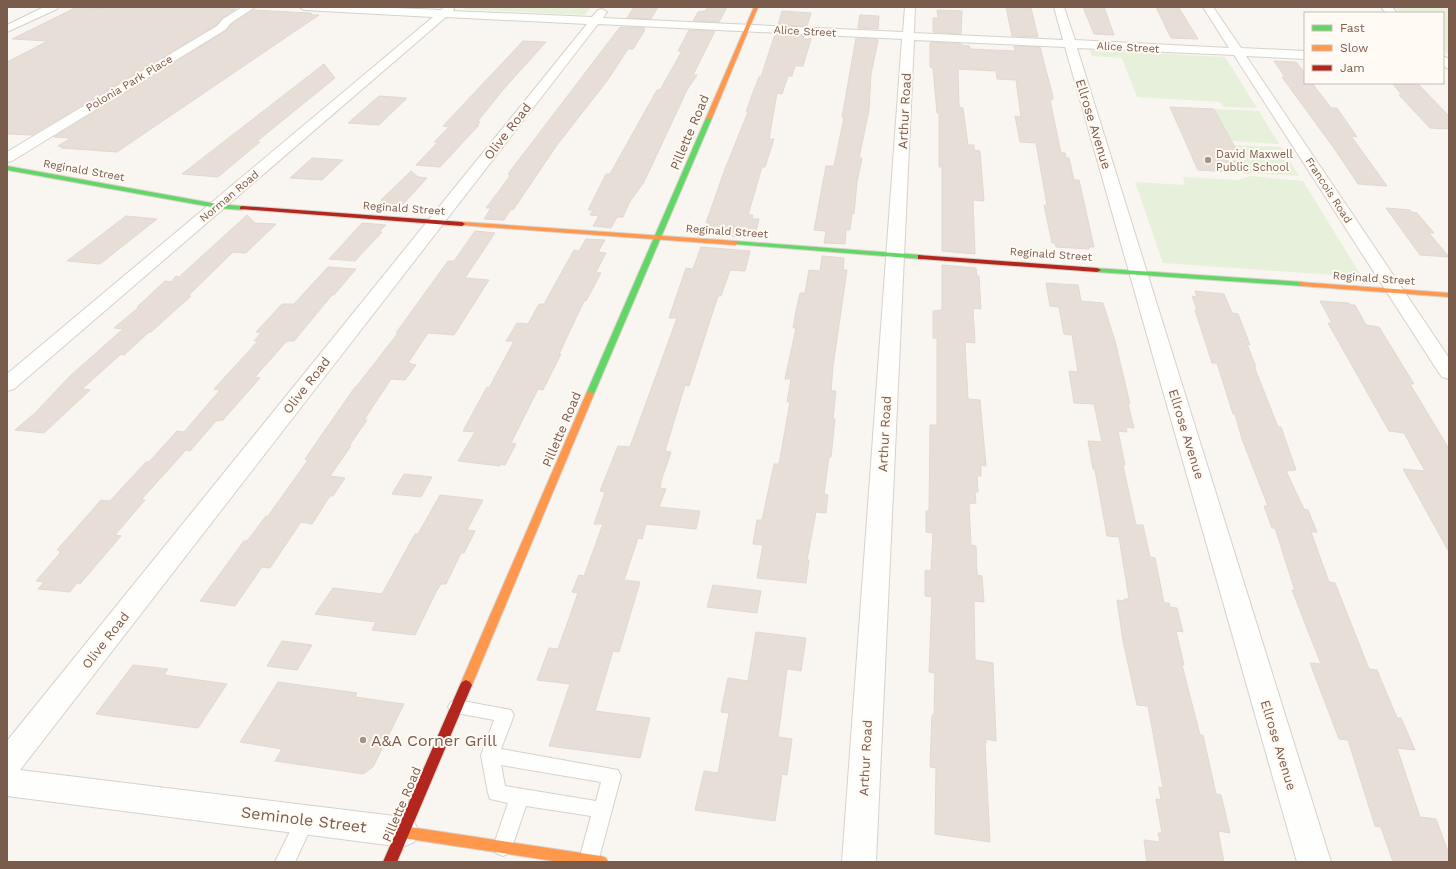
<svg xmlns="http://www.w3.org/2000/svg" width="1456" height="869" font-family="'Work Sans',sans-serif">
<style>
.green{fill:#e7f0db}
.building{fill:#e6ded7;stroke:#e2d8d2}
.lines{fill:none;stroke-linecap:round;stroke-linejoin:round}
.lane-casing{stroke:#d7d1cb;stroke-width:2}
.street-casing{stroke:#d7d1cb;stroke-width:2}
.fast-casing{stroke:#d9d2cb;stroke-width:2}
.slow-casing{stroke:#d9d2cb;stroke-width:2}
.jam-casing{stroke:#d9d2cb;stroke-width:2}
.lane{fill:#fefefd;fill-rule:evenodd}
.street{fill:#fefefd;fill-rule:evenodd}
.fast{fill:#63d668;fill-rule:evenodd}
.slow{fill:#ff974d;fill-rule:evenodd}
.jam{fill:#b3261e;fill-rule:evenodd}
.poi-dot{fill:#a69286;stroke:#fffaf3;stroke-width:1.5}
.labels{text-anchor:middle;stroke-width:4;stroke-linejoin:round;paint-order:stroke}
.far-street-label{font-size:11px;fill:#7a5c4d;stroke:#fffaf3}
.far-poi-label{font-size:11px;fill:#7a5c4d;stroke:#fffaf3;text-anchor:start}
.street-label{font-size:13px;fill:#7a5c4d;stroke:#fffaf3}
.near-poi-label{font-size:16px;fill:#7a5c4d;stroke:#fffaf3;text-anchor:start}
.near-street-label{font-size:16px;fill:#7a5c4d;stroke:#fffaf3}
</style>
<rect width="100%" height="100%" fill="#f9f5f0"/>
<path class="green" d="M467 7H591L585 15 464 9Z
M1394 7H1449V56L1443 50V13H1401Z
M1090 50 1225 57 1257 108 1224 107 1220 102 1137 97 1122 58 1092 56Z
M1214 109 1259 111 1279 144 1232 141Z
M1234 145 1281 147 1299 176 1249 173Z
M1250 176 1303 181 1362 277 1163 263 1135 182 1185 185 1183 177 1238 180Z"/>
<path class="building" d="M77 7 107 9 110 7H231L228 9H236L222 18 216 25 32 135 7 134V62L48 41 12 39Z
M634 7H658L651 19 627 18Z
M708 7H727L719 22 693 21 698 12 705 11Z
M1006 7 1031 8 1038 37 1012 36Z
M1083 7H1104L1114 35 1094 34Z
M1156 7 1179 8 1198 39 1171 38Z
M253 10 309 13H308L312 14 310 15H319L117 152 61 148 63 147 58 146 71 138 54 137 226 31 232 24Z
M937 10 962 11 961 34 933 32V18H938Z
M782 11 811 13 807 26 778 25Z
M860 15 879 16 878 29 858 28Z
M620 27 645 28 643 30H645L633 49H628L607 81 557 145 513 210 511 209 504 220 484 219 491 208H486L510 176 508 174Z
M689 30 715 31 693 75H697L687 90 644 182 629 203 623 217H617L611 228 593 226 599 216 590 215 593 210H588L606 174H610L657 90H660L682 51H678Z
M775 34 804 36 803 39H811L803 66H795L792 76H788L782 94 777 93 769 139H774L765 167H762L748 215H753L752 219H759L754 238 706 234 710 223H706L725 169 748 112H746L752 95 759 77H761Z
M856 38 877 39 878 41 871 74 869 110 859 158H862L857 182 854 214 852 213 850 230H846L845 244 824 243 826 231 814 230 826 166H834L844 117H842Z
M523 41 546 42 502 91 478 121 480 122 477 125H479L440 167 416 165 438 142H434L449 127 443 126Z
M932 42 962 44V45L969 46 971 49 1015 51 1014 46 1040 47 1053 97 1052 100H1050L1061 153H1065L1066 158H1069L1074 180H1079L1094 247H1089V249L1056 247 1055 243H1052L1044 205H1047L1036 143 1020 142 1015 116 1021 117 1016 80 997 79 996 71 958 69 959 107 963 108 968 145H974V150L980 151 984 201 973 200 975 254 942 251V167H939V113H937L933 68 930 67V43Z
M1274 61 1296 62 1305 73V83H1312L1331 108H1337L1357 137 1351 136 1387 186 1358 184 1336 151 1282 77H1285Z
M324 64 335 78 256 142H260L218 177 182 174Z
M1392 83H1417L1449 116V129L1430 128 1399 95H1402Z
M379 96 407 98 379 125 348 123Z
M1170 107 1214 109 1249 173 1198 170Z
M312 158 343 160 322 180 290 178Z
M411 171 418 177 427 178 396 212 374 211 383 201 381 200Z
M1386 208 1410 210 1412 212 1417 213 1434 233H1429L1449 257 1420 255Z
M247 215 255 223 276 224 246 253 233 252 188 296H191L151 332H149L124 355 121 354 82 389 90 390 44 433 15 430 35 413 70 376 123 329 114 328 139 307H137L165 281 171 282 176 276 179 277Z
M126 216 157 219 100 264 67 261Z
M362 223 386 225 379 232H382L355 261 329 259Z
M475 231 495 233 465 278 489 280 454 335 428 333 408 363 416 365 405 380 391 379 364 420H367L349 446H351L330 476 345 478 333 496H330L312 524 301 522 270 568 262 567 235 606 200 601 244 541H247L266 516H268L308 460 305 459 355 387H356L398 333H396L448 261H454Z
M586 239 605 240 598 252 606 253 596 272 601 273 586 301H584L559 354H561L543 390 538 389 511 443 516 444 505 465 500 464V466L458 461 475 432 463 431 487 387 489 388 514 341H506L517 323 528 324 539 304H544L574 250 579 251Z
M701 247 750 251 745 271 730 270 721 296H718L716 302 689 386 685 385 665 451 671 452 661 481 660 488 666 489 659 507 700 511 696 529 646 524 642 539 638 538 624 580 640 582 619 652 613 651 595 711 650 718 640 758 549 746 570 684 537 680 549 648 558 649 578 593 572 592 579 575 584 576 603 524H594L605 492 600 491 618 446 630 447 677 318H669L686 268 693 269Z
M822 256 844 258 843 270H847L833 366 831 391H836L833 419H835L831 457H829L824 494 828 495 826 513 816 512 807 560H809L806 583 757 578 763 545 753 544 757 520H762L774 464H779L790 402H787L791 379H785L796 328H793L796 311 800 293H805L809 270 820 271Z
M942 265 976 268 977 276H979L981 309 973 308 975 343 965 342 966 363 968 399 980 400 986 466 981 465V476H977L978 492H975L976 503 969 504 971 545 976 546 977 575 982 576 984 602 974 601 975 660 993 663 996 741 986 739V743H985L990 842 935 834 936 768 930 767 932 715H934L935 673 929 672 932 597 925 596V570L931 571 933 533 926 532V511H929L930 425H937V338H933V311L942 310Z
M328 267 356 269 334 295H332L294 341H288L285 343 255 377 260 378 223 420 216 421 190 451 186 450 141 500H145L115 535 121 536 80 584 77 583 70 592 38 589 44 582 36 581 61 552H59L61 550H57L101 500 110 501 146 462H149L177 431 184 432 220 390 214 389 258 341H254L261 333 256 332 282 304H294Z
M1046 283 1078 285 1081 301 1103 303 1115 341 1130 404H1128L1134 428 1126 427 1127 432 1118 431 1125 465H1123L1136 525H1143L1150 557 1155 558 1164 603H1169L1170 607 1177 608 1183 632 1176 631 1184 665H1182L1200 735H1203L1216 794 1221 795 1230 833 1218 831 1224 862H1147L1144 840 1160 842 1158 833H1162L1156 799 1161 800 1159 787 1163 788 1148 706 1137 705 1123 641 1117 600 1124 601V599H1129L1119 537 1107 536 1095 470 1093 469 1088 441 1102 442 1094 404 1074 403 1069 371 1078 372 1072 335 1064 334 1059 307 1050 306Z
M1195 291 1224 294 1232 313 1238 314 1250 345 1247 344 1256 367 1254 366 1278 427H1281L1296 470 1286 471 1304 509 1308 510 1317 532H1311L1329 582 1335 583 1369 669 1377 670 1397 718H1401L1415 750 1397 748 1420 817 1436 819 1449 854V862H1393L1381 827 1375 826 1348 740 1339 739 1310 663 1321 664 1292 590 1295 591 1275 528H1272L1264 506H1268L1242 439 1235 414H1233L1217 363H1212L1195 310H1197L1192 296 1197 297Z
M1320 301 1349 303 1350 305H1355L1366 325 1379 327 1414 384H1410L1449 449V552L1403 469 1425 471 1404 433 1389 431 1328 323H1332Z
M404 474 432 477 421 497 392 494Z
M440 495 483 500 467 530 475 531 464 553H461L446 584H441L436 592 415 635 372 630 376 622 315 614 333 588 382 594 415 534H418Z
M713 585 761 591 757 613 707 607Z
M756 632 806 638 801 671 787 669 778 737 792 739 787 775 782 774 775 821 695 810 704 771 718 773 729 713 721 712 728 678 748 681Z
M282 641 312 645 297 670 267 666Z
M133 665 168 669 164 675 227 684 198 728 96 714Z
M278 682 357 693 355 697 404 704 373 767 363 774 275 761 282 749 240 742Z"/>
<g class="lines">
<defs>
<path id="lane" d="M457 700 511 710 514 715 501 749 618 770 621 776 598 862H580L579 860 591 816 526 806 510 853 503 856 496 853 493 847 508 803 490 799 488 793 481 755 494 720 451 712 448 707 451 702ZM501 765 601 782 596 801 505 786Z
M306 811 313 813 315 819 295 862H275L299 813Z"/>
<path id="street" d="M44 7H58L57 9 7 32V25Z
M242 7H255L231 23 225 30 12 161 7 162V152L217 26 223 19Z
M299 7H372L441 10 445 7H453L454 9 453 11 592 17 598 10 602 9 607 12 603 18 903 32 905 7H915L914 33 1063 40 1054 7H1064L1075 40 1229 48 1203 7H1213L1241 48 1305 51V59L1246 56 1449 358V379L1442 377 1439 373 1234 55 1077 48 1331 862H1297L1065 47 914 40 876 862H842L902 39 598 24 20 770 403 817 414 822 419 832 414 842 403 847 7 796V741L587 24 446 17 14 389 7 391V374L433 17 304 10Z
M1381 7H1392L1397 13H1386Z
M1443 56 1449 59V69L1443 66Z"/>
<path id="fast" d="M709 116 712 118 594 394 590 397 587 396 586 394 706 118Z
M7 166 217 204 242 206 245 208 242 210 217 208 7 170Z
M735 241 921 255 925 257 921 259 733 244V242Z
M1094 268 1302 282 1306 284 1302 286 1097 272 1093 270Z"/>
<path id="slow" d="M754 7H758L712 118 707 119 706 118Z
M462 222 735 241 738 243 735 245 460 225V223Z
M1299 282 1449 293V297L1302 286H1299Z
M590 391 594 394 472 685 470 688 466 690 462 688 460 685 586 394Z
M403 826 601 856 606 858 608 862H560L403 838 398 836 396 832 398 828Z"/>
<path id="jam" d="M242 206 462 222 465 224 462 226 240 209V207Z
M918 255 1097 268 1101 270 1097 272 921 259H918Z
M466 680 470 682 472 685 397 862H383L460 685 462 682Z"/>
</defs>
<use href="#lane" class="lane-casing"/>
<use href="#street" class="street-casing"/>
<use href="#fast" class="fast-casing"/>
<use href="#slow" class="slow-casing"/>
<use href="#jam" class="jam-casing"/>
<use href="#lane" class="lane"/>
<use href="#street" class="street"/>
<use href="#fast" class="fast"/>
<use href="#slow" class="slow"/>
<use href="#jam" class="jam"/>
</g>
<g class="poi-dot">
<circle cx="1208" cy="160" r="4"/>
<circle cx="363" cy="740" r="4"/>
</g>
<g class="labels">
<g class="far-street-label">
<text transform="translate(805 31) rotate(3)" y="4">Alice Street</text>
<text transform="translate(1128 47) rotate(3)" y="4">Alice Street</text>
<text transform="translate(129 83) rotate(-31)" y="4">Polonia Park Place</text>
<text transform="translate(84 170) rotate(10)" y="4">Reginald Street</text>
<text transform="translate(1329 190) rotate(57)" y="4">Francois Road</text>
<text transform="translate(229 196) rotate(-40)" y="4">Norman Road</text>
<text transform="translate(404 208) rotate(4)" y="4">Reginald Street</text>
<text transform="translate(727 231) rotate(4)" y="4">Reginald Street</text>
<text transform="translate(1051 254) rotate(4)" y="4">Reginald Street</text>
<text transform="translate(1374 278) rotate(4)" y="4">Reginald Street</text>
</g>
<g class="far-poi-label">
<text x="1216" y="158">David Maxwell<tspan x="1216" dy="13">Public School</tspan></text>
</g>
<g class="street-label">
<text transform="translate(904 111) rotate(-87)" y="5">Arthur Road</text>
<text transform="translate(1094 124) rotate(73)" y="5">Ellrose Avenue</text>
<text transform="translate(507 131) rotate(-52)" y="5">Olive Road</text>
<text transform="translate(689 132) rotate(-67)" y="5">Pillette Road</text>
<text transform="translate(306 385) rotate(-52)" y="5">Olive Road</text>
<text transform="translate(561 429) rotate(-67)" y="5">Pillette Road</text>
<text transform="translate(884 434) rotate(-87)" y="5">Arthur Road</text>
<text transform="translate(1187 434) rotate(73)" y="5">Ellrose Avenue</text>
<text transform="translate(105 640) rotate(-52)" y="5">Olive Road</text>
<text transform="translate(1279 745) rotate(73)" y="5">Ellrose Avenue</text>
<text transform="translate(865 758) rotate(-87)" y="5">Arthur Road</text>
<text transform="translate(401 804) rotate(-67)" y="5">Pillette Road</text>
</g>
<g class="near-poi-label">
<text x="371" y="746">A&amp;A Corner Grill</text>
</g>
<g class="near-street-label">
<text transform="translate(304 819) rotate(7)" y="6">Seminole Street</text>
</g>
</g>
<rect width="1456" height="869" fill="none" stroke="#7a5c4d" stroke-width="16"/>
<rect x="1304" y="12" width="140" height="72" fill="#fffaf3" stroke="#cabbb1"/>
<rect x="1312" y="25" width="20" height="6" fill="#63d668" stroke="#cabbb1"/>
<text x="1340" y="32" font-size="12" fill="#7a5c4d">Fast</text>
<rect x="1312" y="45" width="20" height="6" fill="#ff974d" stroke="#cabbb1"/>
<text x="1340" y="52" font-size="12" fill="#7a5c4d">Slow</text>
<rect x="1312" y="65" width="20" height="6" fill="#b3261e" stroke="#cabbb1"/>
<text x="1340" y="72" font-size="12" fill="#7a5c4d">Jam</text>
</svg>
